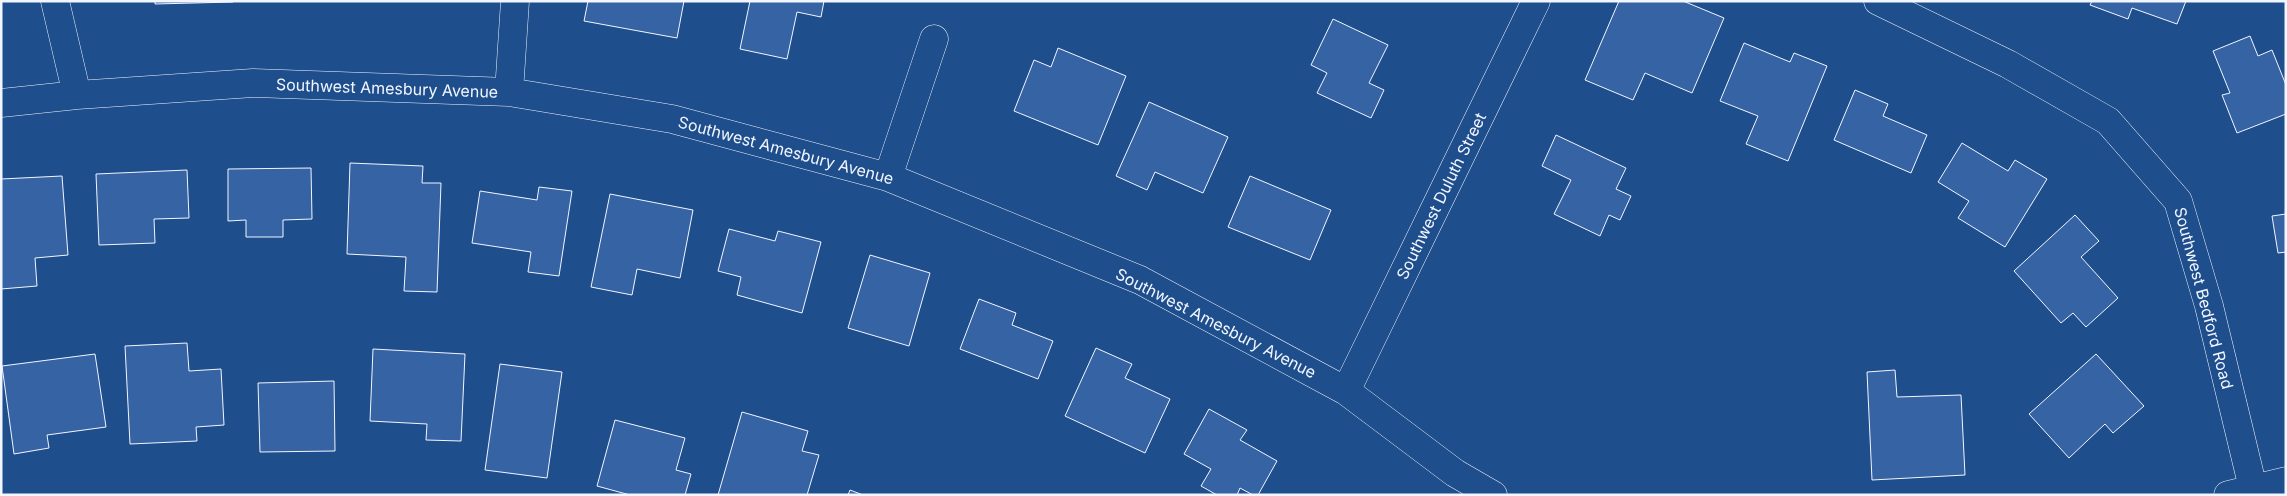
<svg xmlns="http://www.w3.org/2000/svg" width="2287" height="496" font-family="Inter,sans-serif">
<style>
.building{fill:#3563a3;stroke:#f2f6ff}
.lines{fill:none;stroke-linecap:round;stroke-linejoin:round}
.street-casing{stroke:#f2f6ff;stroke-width:29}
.street{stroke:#1f4e8c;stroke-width:28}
.labels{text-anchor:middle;stroke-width:4;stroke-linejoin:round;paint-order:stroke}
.street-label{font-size:16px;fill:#f2f6ff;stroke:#1f4e8c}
</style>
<rect width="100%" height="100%" fill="#1f4e8c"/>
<path class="building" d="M155 1H233V2L155 4Z
M588 1H684L677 38 584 21Z
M750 1H824L821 17 797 12 787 59 740 49Z
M1619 1H1683L1724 18 1692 93 1645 73 1633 100 1585 80Z
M2092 1H2186L2177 24 2132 8 2128 19 2090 5Z
M1333 19 1388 45 1369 83 1384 90 1371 118 1317 93 1327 73 1311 65Z
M2250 36 2258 56 2272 50 2286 85V114L2237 133 2222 95 2230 93 2213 51Z
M1744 43 1790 62 1794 53 1827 66 1788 161 1746 144 1758 116 1720 101Z
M1058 48 1126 76 1098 145 1014 111 1034 60 1051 67Z
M1855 90 1888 104 1883 116 1927 135 1911 173 1834 140Z
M1149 102 1228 137 1203 193 1155 172 1147 190 1116 176Z
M1556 135 1626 168 1616 189 1631 196 1620 220 1609 215 1600 236 1554 214 1571 180 1542 166Z
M1962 143 2008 171 2015 160 2047 179 2005 247 1958 218 1969 201 1938 182Z
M350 163 423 166 422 183H441L437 292 404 291 406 257 347 254Z
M311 168 312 219 283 220V237H246V220L228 221V169Z
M187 170 189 218 154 219 155 243 99 245 96 174Z
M62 176 68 255 35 258 37 286 1 289V179Z
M1250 176 1331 210 1310 260 1228 227Z
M539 187 572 191 559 276 528 272 531 252 472 243 480 191 537 200Z
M610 194 693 210 680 278 637 269 632 295 591 287Z
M2286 214V252L2278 253 2272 216Z
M2075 215 2099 241 2081 257 2118 298 2086 327 2073 313 2061 323 2014 271Z
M729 229 775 241 778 231 821 242 802 313 737 295 741 277 718 271Z
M870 255 930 273 909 346 848 328Z
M979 299 1016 313 1012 325 1053 341 1038 379 960 349Z
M187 343 189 371 221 369 224 425 196 427 197 441 130 444 125 346Z
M1096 348 1132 364 1125 378 1170 399 1145 453 1065 416Z
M373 349 465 354 461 441 426 440 427 424 370 421Z
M95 354 106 427 47 435 49 448 14 454 2 366Z
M2096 354 2144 406 2113 433 2105 424 2069 458 2029 414Z
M500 364 562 372 547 478 485 470Z
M1895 370 1897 397 1961 395 1965 475 1872 480 1867 372Z
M334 381 335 451 260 452 258 383Z
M1209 409 1247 430 1240 440 1277 461 1258 495H1253L1240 488 1237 495H1217L1201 486 1211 469 1184 454Z
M742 412 808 431 802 451 819 455 807 495H718Z
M615 420 685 438 676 470 691 474 685 495H630L597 486Z
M850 490 863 495H848Z"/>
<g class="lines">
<defs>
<path id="street" d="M55 1 77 95
M1878 1 2008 64 2108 121 2178 201 2209 306 2253 488
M509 92 515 1
M1 103 77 95 253 83 509 92 672 119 888 177 1140 280 1346 391 1455 473 1493 495
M888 177 934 39
M1346 391 1536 1
M2228 495 2286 481"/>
</defs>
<use href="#street" class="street-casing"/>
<use href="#street" class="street"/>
</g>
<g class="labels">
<g class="street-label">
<text transform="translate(387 88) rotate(2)" y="6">Southwest Amesbury Avenue</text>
<text transform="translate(786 150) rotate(15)" y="6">Southwest Amesbury Avenue</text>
<text transform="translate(1441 196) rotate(-64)" y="6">Southwest Duluth Street</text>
<text transform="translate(2204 298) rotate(75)" y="6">Southwest Bedford Road</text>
<text transform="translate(1216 323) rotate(27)" y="6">Southwest Amesbury Avenue</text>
</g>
</g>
<rect width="2287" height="496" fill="none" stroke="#f2f6ff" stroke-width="5"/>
</svg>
